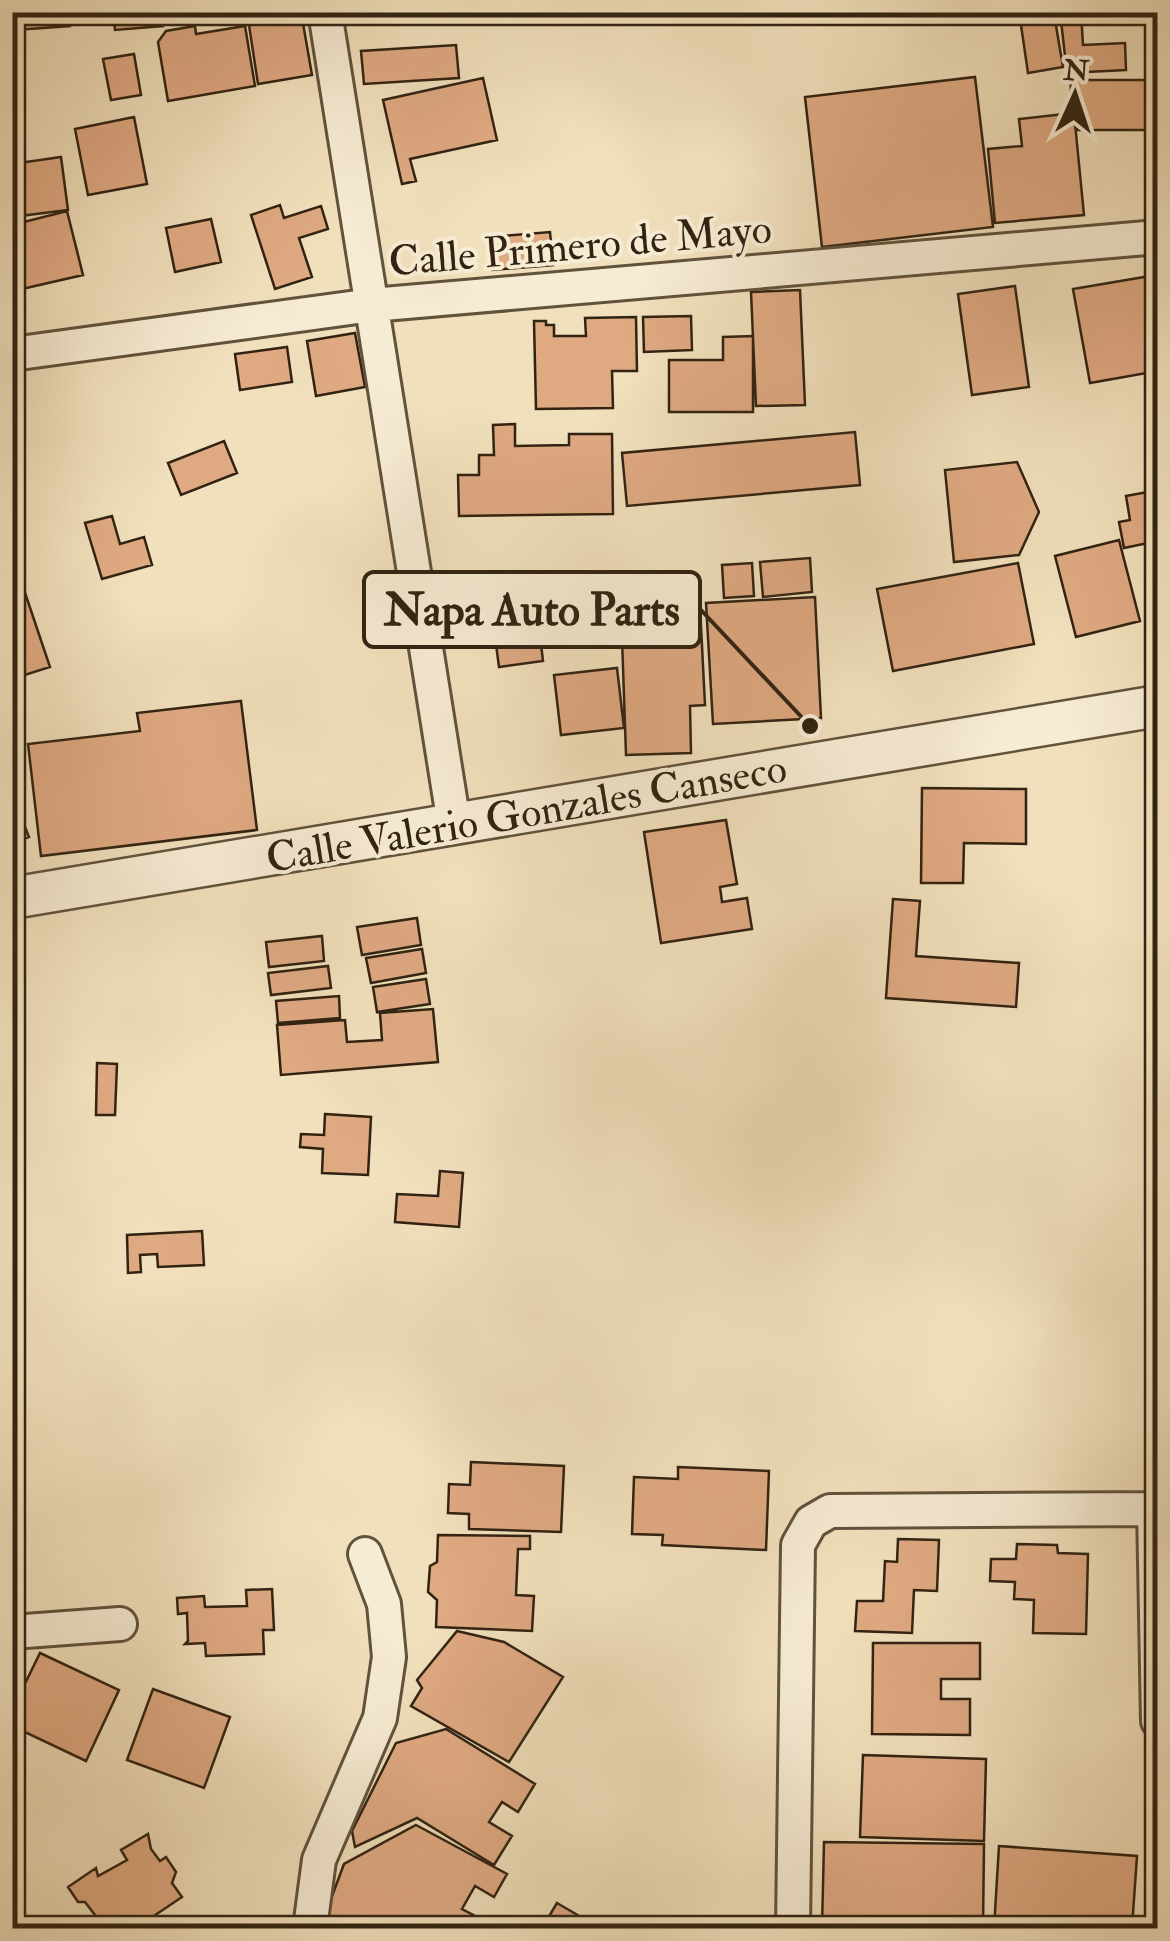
<svg xmlns="http://www.w3.org/2000/svg" width="1170" height="1941" font-family="'IM FELL Double Pica',serif">
<style>
.building{fill:#dfa982;stroke:#312312;stroke-width:2.5}
.lines{fill:none;stroke-linecap:round;stroke-linejoin:round}
.minor-casing{stroke:#61523c;stroke-width:38}
.tertiary-casing{stroke:#61523c;stroke-width:45}
.minor{stroke:#f6ebd3;stroke-width:32}
.tertiary{stroke:#f6ebd3;stroke-width:40}
.labels{text-anchor:middle;stroke-width:8;stroke-linejoin:round;paint-order:stroke}
.street-label{font-size:42px;fill:#312312;stroke:#f6ebd3}
.leader{fill:none;stroke:#312312;stroke-width:4}
.callout-dot{fill:#312312;stroke:#f6ebd3;stroke-width:4}
.callout{fill:#f6ebd3;stroke:#312312;stroke-width:4}
.callout-label{font-size:45px;text-anchor:middle;font-weight:bold;fill:#312312}
</style>
<rect width="100%" height="100%" fill="#f1e0bc"/>
<filter id="stains"><feTurbulence type="fractalNoise" baseFrequency=".002" numOctaves="4"/><feColorMatrix values="0 0 0 0 .2 0 0 0 0 .09 0 0 0 0 .02 0 0 0 .5 -.17"/></filter>
<radialGradient id="worn" r=".72"><stop offset=".6" stop-color="#630" stop-opacity="0"/><stop offset="1" stop-color="#630" stop-opacity=".3"/></radialGradient>
<path class="building" d="M15 12H69L70 26 16 30Z
M113 12H162L163 26 115 30Z
M247 12H301L312 75 258 84Z
M352 12H447L436 17 352 15Z
M886 12H943V24L886 21Z
M1060 12H1081L1083 45 1125 43 1126 70 1067 73Z
M1055 20 1063 67 1028 73 1021 25Z
M195 26 196 34 245 26 255 86 168 101 158 42 166 31Z
M456 45 459 78 364 84 361 51Z
M134 54 141 95 111 100 103 59Z
M975 77 993 227 822 247 805 97Z
M483 78 497 140 410 159 416 181 402 184 383 100Z
M1071 80H1158V130H1077V113H1070Z
M1074 113 1084 215 995 223 988 149 1022 146 1019 119Z
M134 117 147 184 88 195 75 129Z
M61 157 68 210 12 217V164Z
M280 205 284 218 321 206 328 229 299 238 312 277 275 289 251 215Z
M67 211 83 275 22 289 12 251V225Z
M211 219 221 262 175 272 166 228Z
M550 232 553 265 492 270 489 237Z
M1150 276 1158 318V371L1090 383 1073 289Z
M1015 286 1029 387 972 395 958 294Z
M800 290 805 405 756 406 751 292Z
M691 316 692 350 644 352 643 317Z
M636 317 637 371H612L613 408 536 409 534 321H546V325H554V336H586L585 318Z
M355 333 365 387 316 396 307 341Z
M753 336V412H669V360H723V337Z
M287 347 292 382 240 390 235 354Z
M515 424V446L569 445V434H612L613 514 459 516 458 475H479V455H494L493 425Z
M855 432 860 485 627 506 622 453Z
M224 441 237 473 181 495 168 463Z
M1017 462 1039 512 1019 555 954 562 945 470Z
M1158 490V541L1124 548 1119 522 1130 520 1126 496Z
M112 516 120 544 144 537 152 565 102 579 85 523Z
M1119 540 1140 621 1076 637 1055 556Z
M810 558 812 592 763 597 760 562Z
M752 563 754 596 724 598 722 565Z
M1018 563 1034 644 893 671 877 589Z
M18 572 50 667 12 679V574Z
M815 597 821 718 713 724 706 603Z
M536 601 543 661 499 667 491 606Z
M700 606 705 705 690 706 691 753 626 755 621 608Z
M617 668 624 728 561 735 554 675Z
M241 701 257 830 41 856 28 744 140 731 137 713Z
M922 788 1026 789V844L964 843 963 883H921Z
M12 794 29 837 12 843Z
M726 820 737 884 720 887 722 902 747 898 752 929 661 943 644 832Z
M893 899 920 901 916 956 1019 963 1016 1007 886 998Z
M417 918 421 945 362 955 357 927Z
M322 936 324 961 269 967 266 942Z
M422 949 426 973 371 983 366 958Z
M328 966 331 988 271 995 268 973Z
M426 979 430 1004 377 1012 373 987Z
M339 996 340 1018 278 1023 276 1001Z
M433 1009 438 1062 281 1075 277 1025 345 1020 347 1042 382 1040 380 1013Z
M97 1063 117 1064 115 1115H96Z
M325 1114 371 1117 368 1175 322 1173 323 1149 300 1147 301 1134 324 1135Z
M440 1171 463 1173 459 1227 395 1222 397 1194 438 1196Z
M202 1231 204 1265 158 1267 157 1254 140 1255 141 1272 128 1273 127 1235Z
M471 1462 564 1466 561 1532 469 1529V1514L448 1513 449 1484 470 1485Z
M678 1467 769 1471 766 1550 662 1545 663 1535 632 1534 634 1477 678 1479Z
M438 1535 530 1536V1549H518L516 1595 534 1596 532 1631 436 1627 437 1600 428 1592 430 1566 437 1562Z
M898 1539 939 1540 937 1591 914 1590 912 1633 855 1631 857 1601H883L885 1561 897 1562Z
M1017 1544 1057 1545 1058 1553 1088 1554 1086 1634 1033 1633 1034 1600 1014 1599 1015 1582 990 1581 991 1559H1016Z
M272 1589 274 1630H263L264 1654 206 1656 205 1643 185 1644 188 1641 187 1613 178 1614 177 1598 204 1596 205 1607 247 1606 246 1590Z
M457 1631 504 1642 563 1677 509 1762 411 1706 422 1688 417 1680Z
M873 1643H980V1679H941V1699H970V1735L872 1734Z
M40 1653 119 1690 86 1761 12 1726V1710Z
M153 1689 230 1717 204 1788 127 1760Z
M446 1729 535 1784 518 1812 502 1802 489 1822 512 1836 494 1865 417 1818 355 1847 352 1831 396 1743Z
M863 1755 986 1759 984 1841 860 1837Z
M416 1825 507 1874 494 1897 475 1886 462 1909 481 1919 476 1928H330L322 1923 344 1864Z
M148 1834 151 1849 160 1861 166 1857 176 1872 172 1883 182 1897 136 1928H98V1919L85 1902H78L68 1887 96 1868 98 1876 127 1860 121 1850Z
M824 1842 984 1844 983 1928H822Z
M999 1846 1137 1856 1132 1928H994Z
M557 1903 591 1923 590 1928H542Z"/>
<g class="lines">
<defs>
<path id="minor" d="M325 12 454 824
M12 354 372 305 1158 237
M1154 1508 1158 1721
M12 1632 120 1624
M310 1928 319 1860 380 1718 389 1657 384 1604 365 1554
M793 1928 798 1545 811 1522 830 1511 1158 1509"/>
<path id="tertiary" d="M12 898 1158 706"/>
</defs>
<use href="#minor" class="minor-casing"/>
<use href="#tertiary" class="tertiary-casing"/>
<use href="#minor" class="minor"/>
<use href="#tertiary" class="tertiary"/>
</g>
<g class="labels">
<g class="street-label">
<text transform="translate(580 244) rotate(-5)" y="15">Calle Primero de Mayo</text>
<text transform="translate(526 812) rotate(-10)" y="15">Calle Valerio Gonzales Canseco</text>
</g>
</g>
<path class="leader" d="M810 726L700 609"/>
<circle class="callout-dot" cx="810" cy="726" r="10"/>
<rect class="callout" x="364" y="572" width="336" height="75" rx="10"/>
<g class="callout-label">
<text x="532" y="625">Napa Auto Parts</text>
</g>
<rect width="1170" height="1941" fill="none" stroke="#f1e0bc" stroke-width="50"/>
<rect x="15" y="15" width="1140" height="1911" fill="none" stroke="#312312" stroke-width="5"/>
<rect x="25" y="25" width="1120" height="1891" fill="none" stroke="#312312" stroke-width="2.5"/>
<g transform="translate(1075 95) rotate(3)" stroke="#f6ebd3" stroke-width="8" paint-order="stroke">
<path d="M0-8L18 38L0 25L-18 38Z" fill="#312312"/>
<text y="-15" font-size="28" font-weight="bold" text-anchor="middle" fill="#312312">N</text>
</g>
<rect width="100%" height="100%" filter="url(#stains)"/>
<rect width="100%" height="100%" fill="url(#worn)"/>
</svg>
